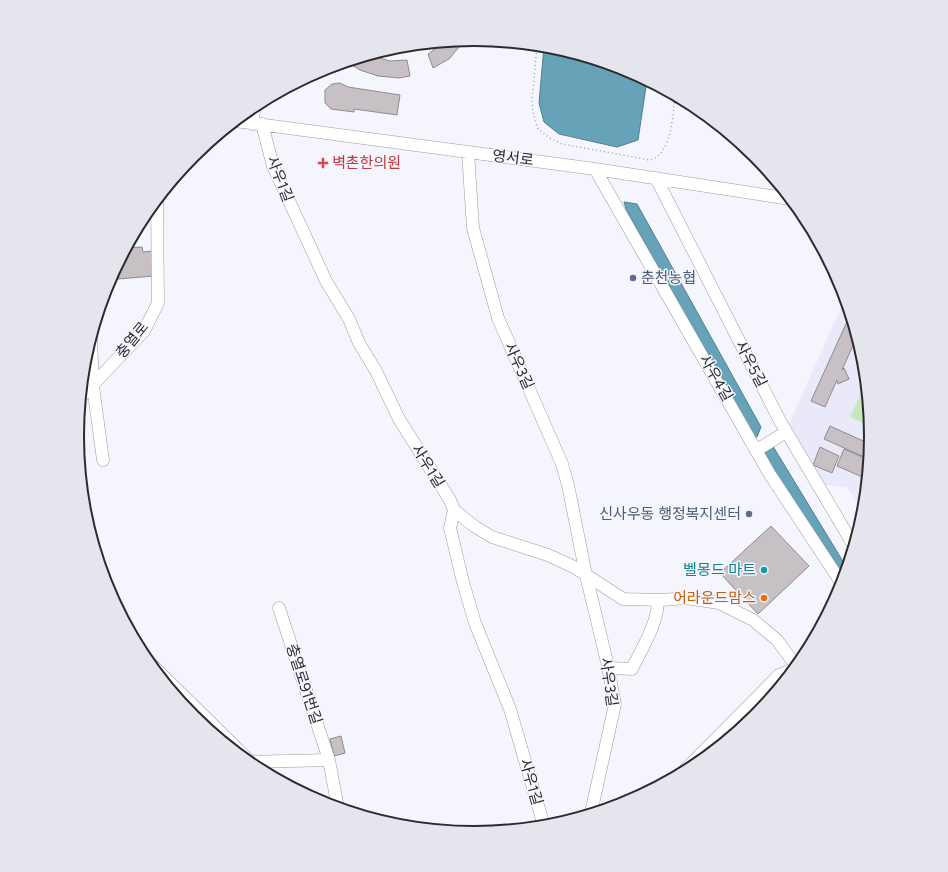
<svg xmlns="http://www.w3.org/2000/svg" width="948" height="872" font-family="Figtree,'Noto Sans KR',sans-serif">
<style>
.built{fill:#e9e9f9}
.green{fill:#c5e8bc}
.water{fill:#66a2b8;stroke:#557f8f}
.building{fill:#c7c0c5;stroke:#918b8f}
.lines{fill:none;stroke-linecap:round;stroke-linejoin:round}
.minor-casing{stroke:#9b9ba3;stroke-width:13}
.path{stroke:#9f9fa5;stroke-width:1.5;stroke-dasharray:1 3;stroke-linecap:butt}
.minor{stroke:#fff;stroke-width:12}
.health-dot{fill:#e0444e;stroke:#f5f5fd;stroke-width:1.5}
.service-dot{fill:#5c6f8a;stroke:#f5f5fd;stroke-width:1.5}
.culture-dot{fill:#0f9aa8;stroke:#f5f5fd;stroke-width:1.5}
.food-dot{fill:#e8710a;stroke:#f5f5fd;stroke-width:1.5}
.labels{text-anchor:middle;stroke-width:3;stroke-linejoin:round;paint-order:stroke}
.street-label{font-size:15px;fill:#2c2c2f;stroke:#f5f5fd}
.health-label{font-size:15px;fill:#be3a42;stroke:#f5f5fd;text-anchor:start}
.service-label{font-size:15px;fill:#4e5e75;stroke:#f5f5fd;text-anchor:start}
.culture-label{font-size:15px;fill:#0d838f;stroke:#f5f5fd;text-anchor:end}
.food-label{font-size:15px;fill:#c56008;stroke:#f5f5fd;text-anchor:end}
.rim{fill:none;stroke:#2c2c2f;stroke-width:2}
</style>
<rect width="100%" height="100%" fill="#f5f5fd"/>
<path class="built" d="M845 299 863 359 871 436 864 510 847 487 825 485 789 424Z"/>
<path class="green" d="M866 383 870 426 850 417Z"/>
<path class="water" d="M544 46 626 69 647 80 638 140 617 147 559 134 544 122 539 103Z
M624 202 637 204 761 427 757 437 751 436 626 209Z
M771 443 847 568 845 575 838 578 765 456 767 446Z"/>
<path class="building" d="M465 40 449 59 433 68 428 54 445 42Z
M369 55 390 61 407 60 410 76 399 78 378 76 360 70 347 62Z
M340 83 348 87 400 95 397 115 354 109V112L331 109 325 103V90L332 84Z
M142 247 143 252 152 251 154 276 118 279 117 266 126 248Z
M850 315 860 346 854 343 842 370 844 368 849 379 838 384 837 380 825 407 811 401Z
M830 426 870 444 869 459 824 439Z
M820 447 839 456 832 473 813 465Z
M844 449 869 460 867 479 837 466Z
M771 526 809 566 758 614 720 573Z
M341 736 345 753 334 756 330 739Z"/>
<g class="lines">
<defs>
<path id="minor" d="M235 121 595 169 791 199
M252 124 255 105
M262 124 273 166 326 281 349 319 359 343 376 371 399 419 450 500 454 510 450 528 463 582 475 623 510 709 544 826
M468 152 473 228 498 318 562 464 568 485 586 575 607 662 615 704 591 813
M595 169 769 473 842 584
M656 178 780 421 854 546
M91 338 93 386 103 460
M81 397 144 331 158 303 157 200
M757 450 786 432
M454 510 474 526 492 537 548 555 574 567 623 599 662 600 686 598 719 603 753 620 777 640 796 666
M279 608 329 760 338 808
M146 659 258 769
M607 662 611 668 632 669C640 652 661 618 657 600
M249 762 329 760
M682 773 779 675 793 669 797 665"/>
</defs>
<use href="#minor" class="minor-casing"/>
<path class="path" d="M537 45 532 101 533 113 538 129 551 139 562 144 650 160C672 154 673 114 675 95"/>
<use href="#minor" class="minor"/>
</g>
<path class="health-dot" d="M321 157h4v4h4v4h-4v4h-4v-4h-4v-4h4z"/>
<g class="service-dot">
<circle cx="633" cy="278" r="4"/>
<circle cx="749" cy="514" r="4"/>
</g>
<circle class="culture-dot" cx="764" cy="570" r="4"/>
<circle class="food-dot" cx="764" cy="598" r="4"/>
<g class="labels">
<g class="street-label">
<text transform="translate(513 158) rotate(7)" y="5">영서로</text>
<text transform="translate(280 179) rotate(69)" y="5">사우1길</text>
<text transform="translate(132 340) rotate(-51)" y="5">충열로</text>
<text transform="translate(751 364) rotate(63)" y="5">사우5길</text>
<text transform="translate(519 366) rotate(66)" y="5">사우3길</text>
<text transform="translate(716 378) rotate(60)" y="5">사우4길</text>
<text transform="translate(428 466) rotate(58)" y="5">사우1길</text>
<text transform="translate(609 682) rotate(82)" y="5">사우3길</text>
<text transform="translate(304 684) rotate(72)" y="5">충열로91번길</text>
<text transform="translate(531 782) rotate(74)" y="5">사우1길</text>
</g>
<g class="health-label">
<text x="332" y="168">벽촌한의원</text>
</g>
<g class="service-label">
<text x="641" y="283">춘천농협</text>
<text x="741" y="519" text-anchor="end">신사우동 행정복지센터</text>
</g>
<g class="culture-label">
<text x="756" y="575">벨몽드 마트</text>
</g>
<g class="food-label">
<text x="756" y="603">어라운드맘스</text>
</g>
</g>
<path d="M0 0H948V872H0ZM84 436a390 390 0 1 1 780 0a390 390 0 1 1-780 0Z" fill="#e5e5ed" fill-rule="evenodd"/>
<path class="rim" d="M84 436a390 390 0 1 1 780 0a390 390 0 1 1-780 0Z"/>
</svg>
